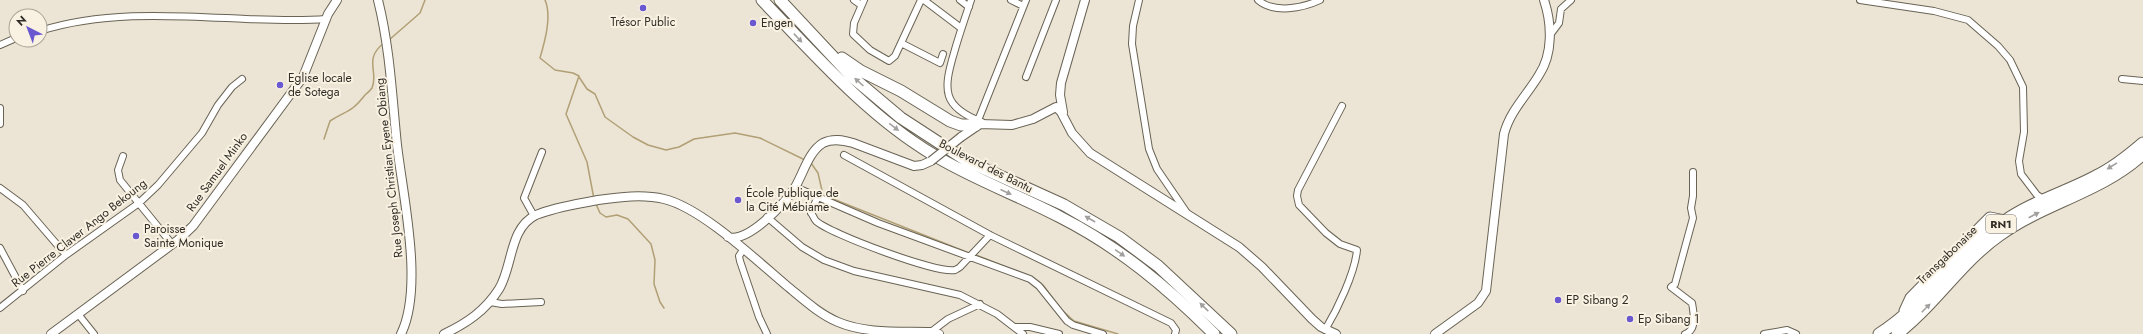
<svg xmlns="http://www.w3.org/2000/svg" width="2143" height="334" font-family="Jost,sans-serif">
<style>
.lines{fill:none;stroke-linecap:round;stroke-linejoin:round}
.stream{stroke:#b19f75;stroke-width:1.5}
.minor-casing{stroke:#696355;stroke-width:8}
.tertiary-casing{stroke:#696355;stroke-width:10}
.trunk-casing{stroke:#696355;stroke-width:13}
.minor{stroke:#fff;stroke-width:6}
.tertiary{stroke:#fff;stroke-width:8}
.trunk{stroke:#fff;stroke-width:11}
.tertiary-bridge-casing{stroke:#696355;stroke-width:10;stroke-linecap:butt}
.tertiary-bridge{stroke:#fff;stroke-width:8}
.oneway{fill:#a2a09e}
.poi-dot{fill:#6a58d1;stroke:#f9f2e2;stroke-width:1.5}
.labels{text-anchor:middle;stroke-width:4;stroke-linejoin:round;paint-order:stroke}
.shield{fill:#f9f2e2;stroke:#6c685f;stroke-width:1}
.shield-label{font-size:11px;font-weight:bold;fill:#302d27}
.poi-label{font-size:12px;fill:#302d27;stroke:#f9f2e2;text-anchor:start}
.street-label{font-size:12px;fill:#302d27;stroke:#f9f2e2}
</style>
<rect width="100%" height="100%" fill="#ece5d5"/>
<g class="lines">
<path class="stream" d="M545 0C552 16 545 41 540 58L555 70 573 73 579 76 566 114 587 162 594 199
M389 40 420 13 425 0
M579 77 587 89 595 94 605 117 633 137 648 145 666 150 679 147 694 139 735 133 760 138 805 160
M324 139 330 121C347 110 351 113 365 95 367 93 370 91 372 88 379 72 363 59 384 43
M811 163 818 173 823 195 969 253
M596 204 600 213 606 217 617 215 628 219 651 244 655 260 654 284 660 302 664 308
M976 255 1026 275
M1035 279 1043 285 1060 308
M1064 312 1074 321 1118 334"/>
<defs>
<path id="minor" d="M854 0 861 5
M864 0 854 23 853 34 870 50 889 61 895 56 921 0
M924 0 961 28
M960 0 969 7
M971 0C965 18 959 35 954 53 943 90 942 107 982 122
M1011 0 1023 6
M1139 0 1133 26 1132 44 1149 149 1157 169 1187 213
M1258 0C1274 14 1303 8 1320 0
M1860 0 1934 11 1968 20 1998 46 2010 60 2023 87 2024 132 2019 161 2021 174 2037 195 2045 200
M40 31C106 10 178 16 246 19 273 20 300 21 326 19
M1550 35 1559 23 1561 9 1571 0
M901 43 940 63 943 54
M0 45 16 38
M1026 77 1056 0
M2122 79 2143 81
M0 108V124
M977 123 1026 0
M844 155 990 235 1171 323 1176 330 1175 334
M123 156 118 170 120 180 172 244
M795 187 878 223 1030 279 1039 286 1067 321 1073 325 1103 334
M0 188 23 205 66 255
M818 196 811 213C813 215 814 219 816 221 830 234 938 274 955 270 957 269 959 268 960 267L990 235
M534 216 524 198 542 152
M767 217 802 247 824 260 854 271 960 295 997 314 1023 334
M0 248 23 291
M743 250 739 256 740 261 759 317 767 334
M490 302 502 304 541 302
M0 308 66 255 139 203 158 185 202 133 218 105 232 87 242 79
M78 314 94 334
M1016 327H1030L1059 334
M1325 330C1337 310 1355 273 1357 250L1340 244 1326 233 1299 205 1297 196 1298 190 1342 106
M931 332 948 319 980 304
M1685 334C1697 330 1694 314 1692 303L1671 287 1675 284 1693 218 1691 208 1693 196V172
M1764 334 1787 330 1796 334"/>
<path id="tertiary" d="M378 0C390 48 392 96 397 145 403 197 424 287 401 334
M1063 112 1060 95 1061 83 1085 0
M961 137 980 124 1012 125 1033 119 1056 107 1061 112 1072 133 1090 153 1239 247 1262 267 1312 319 1321 327 1336 334
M728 237C748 243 783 205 794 189 803 175 808 152 823 143 833 138 843 140 853 143L914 166 922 165 931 161
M51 334 178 240 193 226 303 77 328 14 337 0
M444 334C467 323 485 311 499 289 513 266 509 228 536 215 555 207 578 204 598 200 619 197 643 194 664 199 702 208 756 260 787 286 803 299 819 314 838 322 866 334 901 331 931 332L939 334
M1435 334 1478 303 1486 291 1504 134C1510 111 1527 95 1539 75 1553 54 1552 24 1544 0"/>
<path id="trunk" d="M762 0C814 54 867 115 932 154 973 179 1018 195 1060 217 1119 247 1167 287 1214 334
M780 0 851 76 901 118 967 161 1064 205 1119 237 1158 266 1231 334
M842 58 861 71 901 91 950 121 961 125H976
M1905 311 1911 298 1990 218 2005 221
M1879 334C1926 304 1958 254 2003 222 2031 202 2066 192 2096 176 2113 168 2129 155 2143 143
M1897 334C1935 305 1961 262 2000 235 2044 203 2102 192 2143 154"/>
</defs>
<use href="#minor" class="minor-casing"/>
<use href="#tertiary" class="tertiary-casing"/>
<use href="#trunk" class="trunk-casing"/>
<use href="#minor" class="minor"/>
<use href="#tertiary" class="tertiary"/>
<use href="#trunk" class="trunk"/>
<defs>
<path id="tertiary-bridge" d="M931 161 961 137"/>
</defs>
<use href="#tertiary-bridge" class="tertiary-bridge-casing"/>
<use href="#tertiary-bridge" class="tertiary-bridge"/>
</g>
<defs><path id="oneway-solid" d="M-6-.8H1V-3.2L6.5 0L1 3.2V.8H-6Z"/></defs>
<g class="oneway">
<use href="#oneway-solid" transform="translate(798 38) rotate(47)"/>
<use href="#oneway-solid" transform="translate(859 82) rotate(-138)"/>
<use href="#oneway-solid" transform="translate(894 127) rotate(37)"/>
<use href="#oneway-solid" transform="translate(2112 166) rotate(148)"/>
<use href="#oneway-solid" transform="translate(1006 192) rotate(24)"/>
<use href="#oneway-solid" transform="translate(2034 215) rotate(-27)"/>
<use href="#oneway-solid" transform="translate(1090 219) rotate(-150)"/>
<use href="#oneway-solid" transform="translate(1120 253) rotate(35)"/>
<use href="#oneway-solid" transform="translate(1204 307) rotate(-136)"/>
<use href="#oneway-solid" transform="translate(1926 308) rotate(-45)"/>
</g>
<g class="poi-dot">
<circle cx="643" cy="8" r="4"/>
<circle cx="753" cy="23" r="4"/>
<circle cx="280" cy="85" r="4"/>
<circle cx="738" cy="200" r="4"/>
<circle cx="136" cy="236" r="4"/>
<circle cx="1558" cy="300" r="4"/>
<circle cx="1630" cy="319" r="4"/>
</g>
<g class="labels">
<rect class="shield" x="1986" y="215" width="30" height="18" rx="3"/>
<g class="shield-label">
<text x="2001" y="228">RN1</text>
</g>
<g class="poi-label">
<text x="643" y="26" text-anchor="middle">Trésor Public</text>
<text x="761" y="27">Engen</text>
<text x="288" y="82">Eglise locale<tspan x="288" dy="14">de Sotega</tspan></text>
<text x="746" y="197">École Publique de<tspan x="746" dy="14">la Cité Mébiame</tspan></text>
<text x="144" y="233">Paroisse<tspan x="144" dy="14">Sainte Monique</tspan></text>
<text x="1566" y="304">EP Sibang 2</text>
<text x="1638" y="323">Ep Sibang 1</text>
</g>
<g class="street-label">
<text transform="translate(986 166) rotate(27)" y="4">Boulevard des Bantu</text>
<text transform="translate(389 168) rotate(-96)" y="4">Rue Joseph Christian Eyene Obiang</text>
<text transform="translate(217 172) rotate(-54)" y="4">Rue Samuel Minko</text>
<text transform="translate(79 233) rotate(-38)" y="4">Rue Pierre Claver Ango Bekoung</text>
<text transform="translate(1947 255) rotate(-44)" y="4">Transgabonaise</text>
</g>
</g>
<g transform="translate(28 28) rotate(318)"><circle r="19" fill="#f9f2e2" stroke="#a9a397"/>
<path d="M0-3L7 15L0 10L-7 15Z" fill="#6a58d1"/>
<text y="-6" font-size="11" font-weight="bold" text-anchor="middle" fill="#302d27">N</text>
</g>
</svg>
